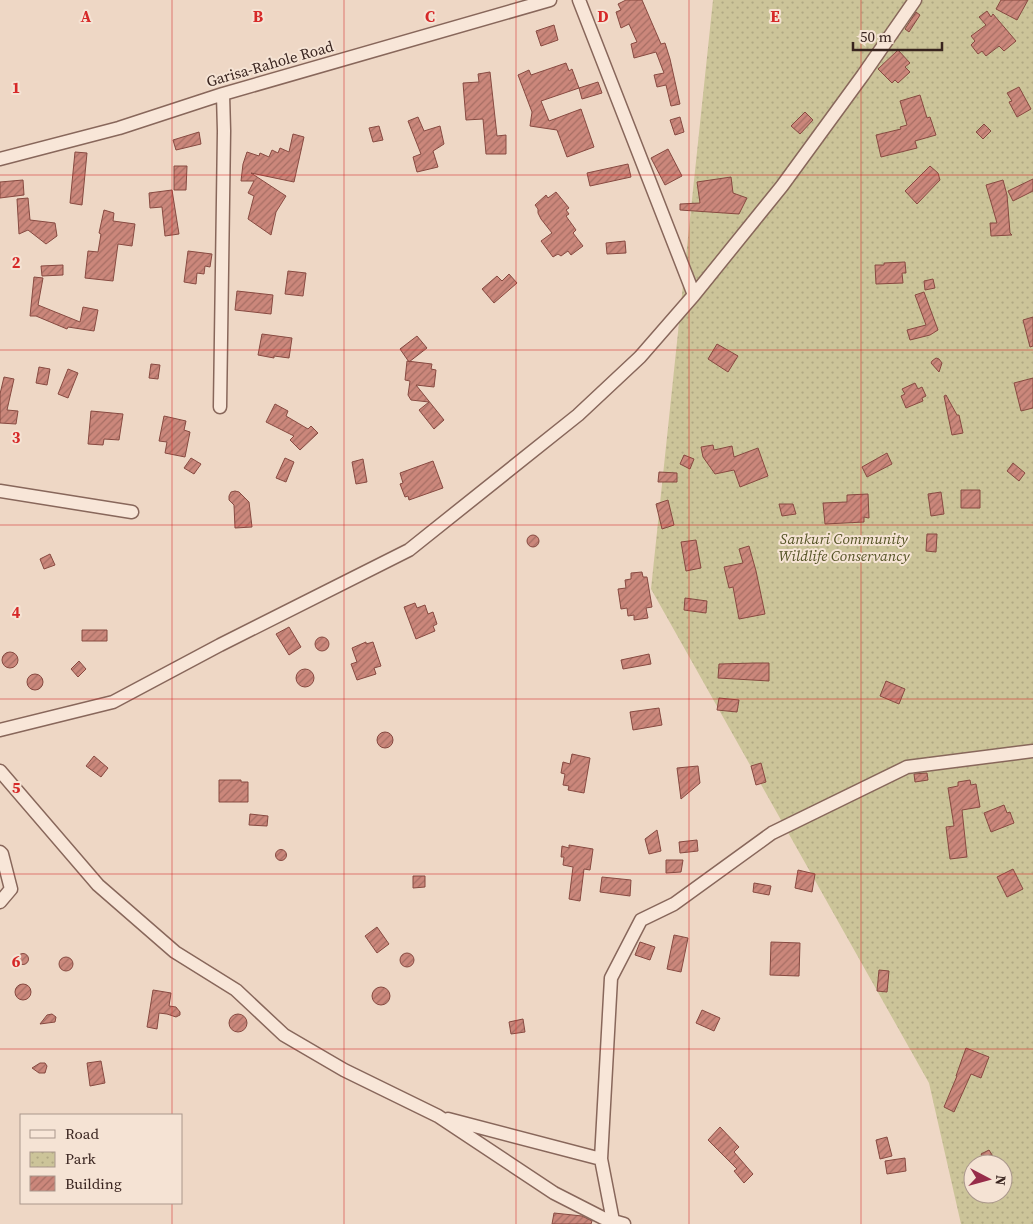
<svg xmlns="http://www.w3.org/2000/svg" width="1033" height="1224" font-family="'Source Serif 4',serif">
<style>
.park{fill:url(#park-dots);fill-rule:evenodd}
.building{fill:url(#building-hatch);stroke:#874a41}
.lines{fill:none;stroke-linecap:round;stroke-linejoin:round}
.street-casing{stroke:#88675b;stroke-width:15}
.street{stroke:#f8e6d8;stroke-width:12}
.grid{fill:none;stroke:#d62828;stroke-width:1;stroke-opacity:0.55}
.labels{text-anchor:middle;stroke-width:4;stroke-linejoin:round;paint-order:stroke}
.street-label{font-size:15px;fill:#39241f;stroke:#f5e3d4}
.park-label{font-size:15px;font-style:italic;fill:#555426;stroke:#f5e3d4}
.grid-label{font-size:16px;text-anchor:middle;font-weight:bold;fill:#d62828;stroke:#f5e3d4;stroke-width:4;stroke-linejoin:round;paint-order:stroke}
</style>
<defs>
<pattern id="park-dots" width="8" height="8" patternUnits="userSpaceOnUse" patternTransform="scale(1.25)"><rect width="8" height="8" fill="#ccc499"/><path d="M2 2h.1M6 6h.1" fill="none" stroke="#b0a883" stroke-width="1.8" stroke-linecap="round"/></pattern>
<pattern id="building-hatch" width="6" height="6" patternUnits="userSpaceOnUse" patternTransform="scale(1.25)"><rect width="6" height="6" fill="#cb877b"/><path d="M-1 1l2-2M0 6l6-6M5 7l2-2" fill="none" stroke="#a66e64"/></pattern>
</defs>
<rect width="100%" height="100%" fill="#eed7c5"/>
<path class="park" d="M713 0H1033V1224H961L929 1083 651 589ZM973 1164H1003V1194H973Z"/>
<path class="building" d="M626 0H642L661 44 665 43 670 59 680 104 671 106 666 85 657 87 654 75 664 73 656 52 634 58 631 44 637 42 629 24 621 28 616 12 621 10 618 4Z
M1001 0H1028L1017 20 996 9Z
M987 11 991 17 993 14 1016 41 1004 51 999 46 986 56 982 51 978 54 971 45 975 41 971 36 986 25 979 17Z
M916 12 920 15 909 32 905 29Z
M554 25 558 40 541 46 536 31Z
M898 50 910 63 905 67 910 72 898 83 895 80 892 83 878 69Z
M566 63 569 71 572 69 579 88 541 101 549 121 581 109 594 147 567 157 557 130 530 126 532 112 518 75 529 70 531 75Z
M490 72 497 136 506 135V154H486L483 119 466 120 463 83 479 82 478 74Z
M598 82 602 93 582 99 579 88Z
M1019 87 1031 109 1017 117 1009 102 1012 101 1007 93Z
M920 95 927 118 930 117 936 135 915 141 917 148 881 157 876 135 901 129 900 127 907 125 900 101Z
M805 112 813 120 800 134 791 126Z
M418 117 424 131 440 126 444 144 433 151 438 167 417 172 413 157 421 154 408 121Z
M680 117 684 132 675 135 670 120Z
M984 124 991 131 983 139 976 132Z
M379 126 383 140 373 142 369 128Z
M199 132 201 144 176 150 173 140Z
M293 134 304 137 294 182 251 173 286 196 276 212 271 235 248 219 254 196 248 193 254 181H241L243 164 247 152 259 156 260 153 269 157 272 150 278 153 280 148 289 152Z
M668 149 682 176 665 185 651 158Z
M75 152 87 153 82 205 70 203Z
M628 164 631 177 590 186 587 173Z
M174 166H187L186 190H174Z
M930 166 938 173 940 180 917 204 905 191Z
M731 177 733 193 747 198 739 214 680 210V204L700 203 697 182Z
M1033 179V191L1013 201 1008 191Z
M23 180 24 195 0 198V182Z
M1003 180 1007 195 1010 233 1012 235 991 236 990 223H997L986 185Z
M172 190 179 234 165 236 162 207 150 208 149 193Z
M556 192 569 208 566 210 569 214 566 216 576 230 573 233 583 246 571 255 568 251 561 256 558 254 553 257 541 241 552 233 541 219 538 213V209L535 205 546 195 548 198Z
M28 198 30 220 55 223 57 236 46 244 28 230 19 234 17 199Z
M104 210 114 213 113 221 135 224 132 246 118 244 113 281 85 278 88 251 98 252 101 234 99 233Z
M625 241 626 253 607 254 606 243Z
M188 251 212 254 210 267 205 266 204 274 197 273 196 284 184 282Z
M905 262 906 273H902L903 283 876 284 875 265H884V263Z
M63 265V275L42 276 41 266Z
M288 271 306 273 303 296 285 294Z
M509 274 517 283 494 303 482 289 497 276 502 281Z
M34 277 43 278 38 305 80 322 83 307 98 310 94 331 68 327 67 329 36 316H30Z
M933 279 935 288 925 290 924 281Z
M237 291 273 295 271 314 235 310Z
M924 292 938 330 930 335 910 340 907 330 926 325 915 295Z
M1033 317V346L1030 347 1023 320Z
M262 334 292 338 289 358 274 356V358L258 355Z
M417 336 427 348 409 362 400 349Z
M717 344 738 356 728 372 708 359Z
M936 358 939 359 942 363 939 372 931 363 932 361Z
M407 361 432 364 431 369 436 370 434 387 416 385 444 420 434 429 419 410 429 402 411 400 408 395 410 381 405 380Z
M151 364 160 365 158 379 149 378Z
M39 367 50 369 47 385 36 383Z
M68 369 78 373 68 398 58 394Z
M4 377 14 379 7 410 18 411 16 424 0 423V394Z
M1033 378V408L1021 411 1014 383Z
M915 383 918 389 922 387 926 396 922 398 923 401 906 408 901 396 905 394 902 389Z
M946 395 957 415H959L963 433 952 435 944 396Z
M275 404 288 411 286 416 308 429 311 426 318 433 300 450 290 440 294 436 266 422Z
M91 411 123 414 119 440 104 439 103 445 88 444Z
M164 416 186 421 184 430 190 432 185 457 165 453 167 442 159 441Z
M713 445 714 450 732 446 734 457 758 448 768 476 740 487 734 470 715 474 703 457 701 447Z
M887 453 892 464 867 477 862 467Z
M684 455 694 459 690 469 680 464Z
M191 458 201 464 194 474 184 468Z
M285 458 294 462 286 482 276 478Z
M363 459 367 482 356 484 352 462Z
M433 461 443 488 409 500 408 496 405 497 400 484 403 483 400 473Z
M1013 463 1025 473 1019 481 1007 471Z
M659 472 677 473V482H658Z
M961 490H980V508H961Z
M235 491 239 492 249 502 252 527 235 528 234 505 229 500V496L231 492Z
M941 492 944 514 931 516 928 494Z
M868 494 869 518 864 517V522L825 524 823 503 847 502V495Z
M668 500 674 525 662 529 656 504Z
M779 504H793L796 514 782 516Z
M927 534H937L936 552 926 551Z
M527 541a6 6 0 1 1 12 0a6 6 0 1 1-12 0Z
M696 540 701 568 686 571 681 542Z
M749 546 756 571 765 614 739 619 733 587 729 588 724 567 743 563 739 549Z
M50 554 55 565 44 569 40 559Z
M642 572 643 577H647L652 607 646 608 648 618 634 620V615L628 616 627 608 621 609 618 589 626 588 625 580 631 579V573Z
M685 598 707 601 706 613 684 610Z
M415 603 417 608 425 605 428 614 433 612 437 624 433 626 435 631 416 639 404 607Z
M289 627 301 647 289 655 276 634Z
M82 630H107V641H82Z
M315 644a7 7 0 1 1 14 0a7 7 0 1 1-14 0Z
M366 642V644L373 642 381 666 374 668 376 674 357 680 351 664 357 662 352 648Z
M2 660a8 8 0 1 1 16 0a8 8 0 1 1-16 0Z
M649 654 651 664 623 669 621 660Z
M79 661 86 669 78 677 71 669Z
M755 663H769V681L718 678 719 664Z
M296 678a9 9 0 1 1 18 0a9 9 0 1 1-18 0Z
M27 682a8 8 0 1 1 16 0a8 8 0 1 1-16 0Z
M886 681 905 689 899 704 880 696Z
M719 698 739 700 737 712 717 710Z
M659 708 662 725 633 730 630 712Z
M377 740a8 8 0 1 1 16 0a8 8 0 1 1-16 0Z
M572 754 590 758 584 793 568 790 569 786 563 785 565 774 561 773 563 762 570 764Z
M94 756 108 768 101 777 86 766Z
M761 763 766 782 756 785 751 766Z
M698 766 700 783 681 799 677 768Z
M927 773 928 780 915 782 914 774Z
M219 780H241V782H248V802H219Z
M970 780 971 785 976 784 980 807 962 810 967 857 950 859 946 827 954 826 948 788 958 786V782Z
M1004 805 1007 813 1010 812 1014 823 991 832 984 813Z
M250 814 268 816 267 826 249 825Z
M657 830 661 851 649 854 645 839Z
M697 840 698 851 680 853 679 842Z
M569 845 593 849 590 870 584 869 580 901 569 899 573 867 563 865 564 857H561L562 846 569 848Z
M275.5 855a5.5 5.5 0 1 1 11 0a5.5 5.5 0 1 1-11 0Z
M666 860H683L681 872 666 873Z
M1013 869 1023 889 1007 897 997 877Z
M798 870 815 874 812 892 795 888Z
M413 876H425V887L413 888Z
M602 877 631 880 630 896 600 892Z
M754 883 771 886 769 895 753 892Z
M377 927 389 944 377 953 365 936Z
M674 935 688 938 681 972 667 969Z
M640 942 655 947 650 960 635 955Z
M771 942 800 943 799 976 770 975Z
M400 960a7 7 0 1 1 14 0a7 7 0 1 1-14 0Z
M17.5 959a5.5 5.5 0 1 1 11 0a5.5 5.5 0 1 1-11 0Z
M59 964a7 7 0 1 1 14 0a7 7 0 1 1-14 0Z
M879 970 889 971 887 992 877 991Z
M15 992a8 8 0 1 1 16 0a8 8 0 1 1-16 0Z
M372 996a9 9 0 1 1 18 0a9 9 0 1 1-18 0Z
M153 990 171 993 169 1006 176 1007 180 1012V1015L176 1017 167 1014 159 1013 157 1029 147 1027Z
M702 1010 720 1018 714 1031 696 1023Z
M229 1023a9 9 0 1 1 18 0a9 9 0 1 1-18 0Z
M52 1014 56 1017 55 1022 40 1024 47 1015Z
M523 1019 525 1032 511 1034 509 1022Z
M966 1048 989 1057 981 1078 971 1074 954 1112 944 1107 957 1076H956Z
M101 1061 105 1083 90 1086 87 1063Z
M40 1063H45L47 1066 45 1073H39L32 1068Z
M720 1127 739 1147 734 1152 753 1174 744 1183 734 1171 737 1169 708 1140Z
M887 1137 892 1156 880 1159 876 1140Z
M989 1150 994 1158 986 1163 981 1154Z
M905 1158 906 1171 887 1174 885 1161Z
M554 1213 582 1216 592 1221 591 1224H552Z"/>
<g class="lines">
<defs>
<path id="street" d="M579 0 694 295
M0 159 119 128 223 94 550 0
M220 407 224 131 223 94
M0 491 132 512
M0 730 113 702 220 645 409 550 578 415 640 357 694 295 782 186 863 75 915 0
M0 771 98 885 175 952 236 990 284 1035 344 1070 438 1116 554 1193 603 1218 624 1224
M0 852 2 854 11 889 0 902
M448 1119 601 1159
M613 1221 601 1159 611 978 641 920 674 904 772 833 907 767 1033 751"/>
</defs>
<use href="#street" class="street-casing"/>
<use href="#street" class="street"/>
</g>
<path class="grid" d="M172 0V1115M344 0V1224M516 0V1224M689 0V1224M861 0V1224M0 175H1033M0 350H1033M0 525H1033M0 699H1033M0 874H1033M0 1049H1033M172 1203V1224"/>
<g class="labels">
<g class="street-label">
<text transform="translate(270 64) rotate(-16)" y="5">Garisa-Rahole Road</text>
</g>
<g class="park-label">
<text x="844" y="544">Sankuri Community<tspan x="844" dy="17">Wildlife Conservancy</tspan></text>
</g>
</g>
<g class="grid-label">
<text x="86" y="22">A</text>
<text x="258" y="22">B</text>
<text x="430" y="22">C</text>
<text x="603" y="22">D</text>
<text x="775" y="22">E</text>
<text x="16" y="93">1</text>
<text x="16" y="268">2</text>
<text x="16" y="443">3</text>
<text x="16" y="618">4</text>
<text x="16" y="793">5</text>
<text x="16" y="967">6</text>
</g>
<rect x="20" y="1114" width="162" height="90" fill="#f5e3d4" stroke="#aa978c"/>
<rect x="30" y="1130" width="25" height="8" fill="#f8e6d8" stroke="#aa978c"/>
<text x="65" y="1139" font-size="15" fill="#39241f">Road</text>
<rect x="30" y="1152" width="25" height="15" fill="url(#park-dots)" stroke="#aa978c"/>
<text x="65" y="1164" font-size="15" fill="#39241f">Park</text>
<rect x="30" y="1176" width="25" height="15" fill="url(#building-hatch)" stroke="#aa978c"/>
<text x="65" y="1189" font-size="15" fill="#39241f">Building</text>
<g transform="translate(988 1179) rotate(96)"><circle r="24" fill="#f5e3d4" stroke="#aa978c"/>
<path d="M0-4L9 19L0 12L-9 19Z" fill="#972c49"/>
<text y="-8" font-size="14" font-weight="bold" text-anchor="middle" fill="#39241f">N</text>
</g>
<path d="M853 42v8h89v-8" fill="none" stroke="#39241f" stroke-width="2.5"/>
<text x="860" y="42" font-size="15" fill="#39241f" stroke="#f5e3d4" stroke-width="4" paint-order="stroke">50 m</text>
</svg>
